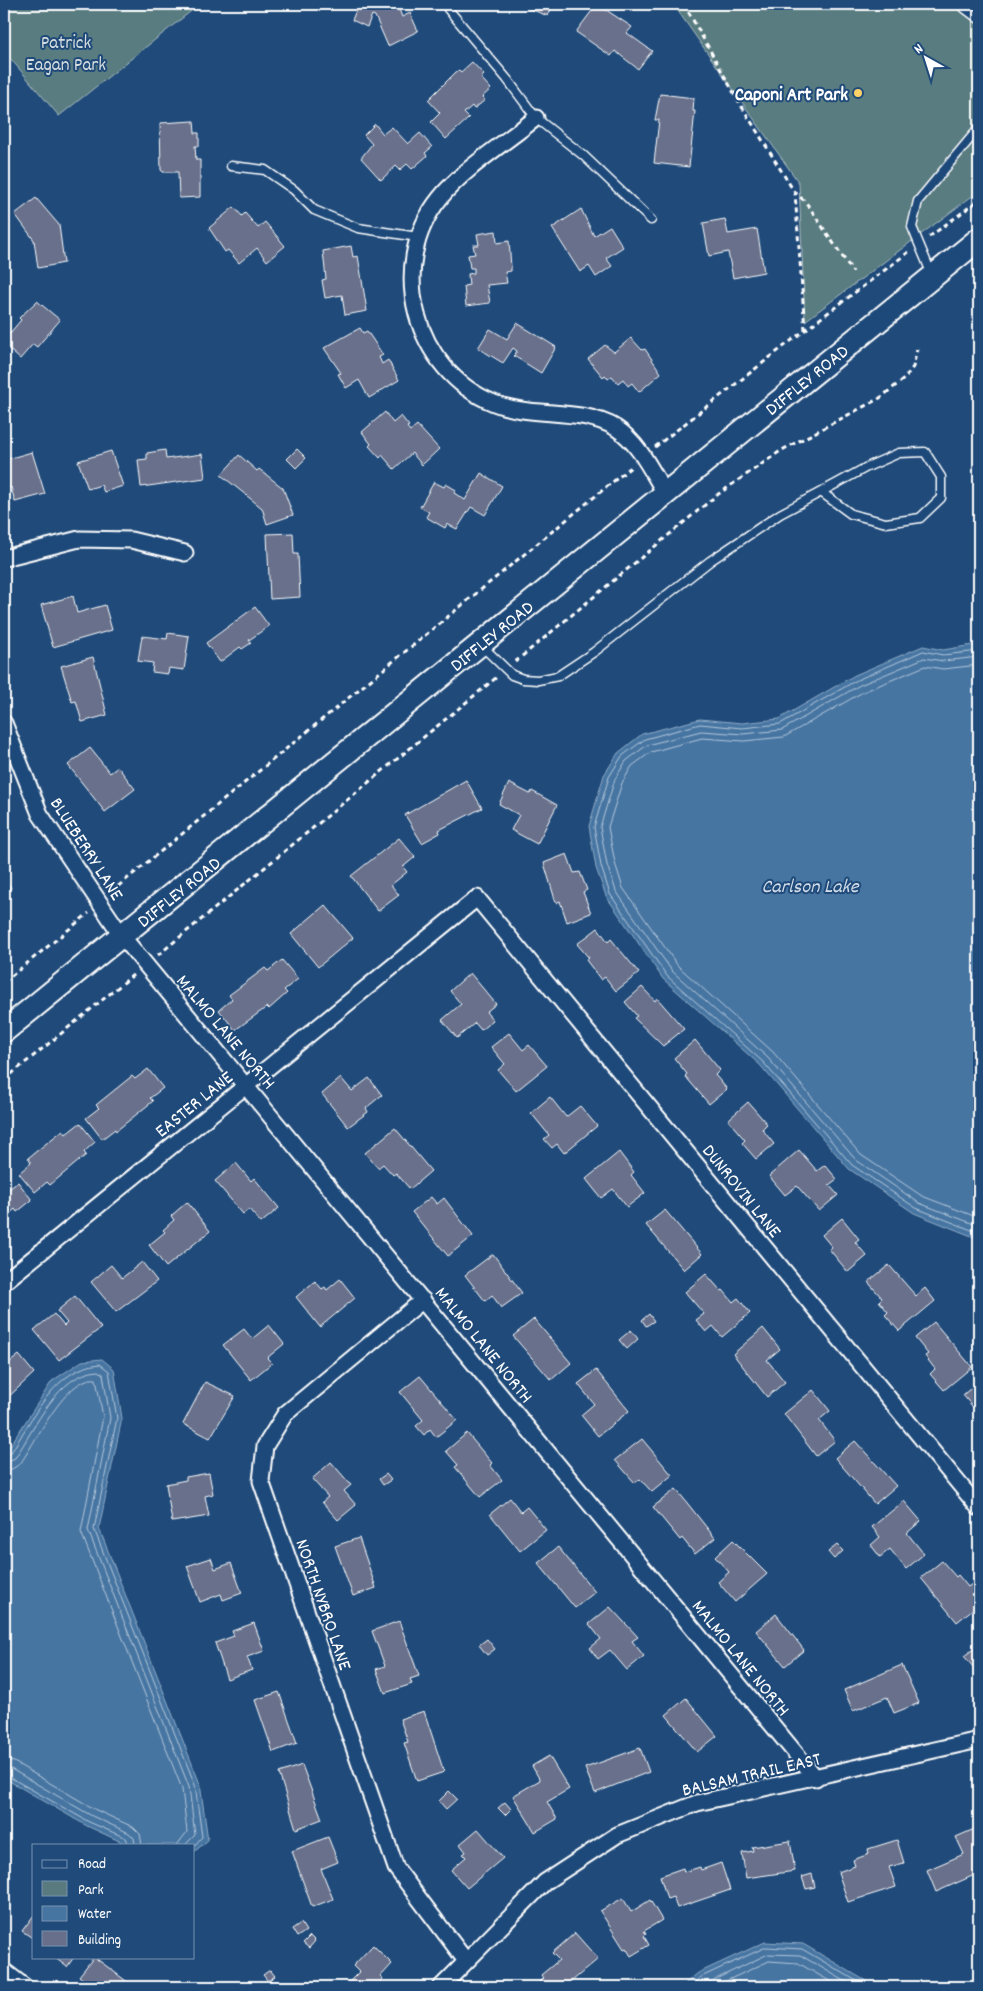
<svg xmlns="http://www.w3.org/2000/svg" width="983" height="1991" font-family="Dekko,sans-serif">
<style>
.green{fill:#597b80;stroke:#acbdc0}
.water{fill:#4675a2;stroke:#90acc7}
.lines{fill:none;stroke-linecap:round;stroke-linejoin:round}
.shore{stroke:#b5c8da;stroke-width:1}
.building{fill:#676f8b;stroke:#fff}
.lane-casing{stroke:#fff;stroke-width:11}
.street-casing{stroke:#fff;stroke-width:19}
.secondary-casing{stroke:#fff;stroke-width:26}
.path{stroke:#fff;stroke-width:3;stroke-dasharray:5 4;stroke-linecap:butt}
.lane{stroke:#1f4a7a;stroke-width:8}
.street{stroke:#1f4a7a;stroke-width:15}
.secondary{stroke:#1f4a7a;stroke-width:22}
.poi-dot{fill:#ffd166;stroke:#1f4a7a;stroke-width:2}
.labels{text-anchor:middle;stroke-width:4;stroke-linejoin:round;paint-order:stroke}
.park-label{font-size:19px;fill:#d6dedf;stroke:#1f4a7a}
.poi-label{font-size:19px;font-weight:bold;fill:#fff;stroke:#1f4a7a;text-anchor:end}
.street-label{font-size:19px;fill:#fff;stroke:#1f4a7a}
.water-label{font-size:20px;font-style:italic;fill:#d1dce8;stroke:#1f4a7a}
</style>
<rect width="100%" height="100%" fill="#1f4a7a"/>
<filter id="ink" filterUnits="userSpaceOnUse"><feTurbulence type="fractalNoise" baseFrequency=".02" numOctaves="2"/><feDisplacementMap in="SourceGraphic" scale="10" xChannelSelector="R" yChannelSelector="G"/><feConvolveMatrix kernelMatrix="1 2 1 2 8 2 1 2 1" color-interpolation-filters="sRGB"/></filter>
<g filter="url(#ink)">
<path class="green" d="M4 4H200L59 116 4 51Z
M673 4H979V191L805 321 799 183Z"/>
<path class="water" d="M973 645 979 646V1239L914 1213 849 1169 760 1065 663 979 606 896 596 868 589 826 604 775 618 753 642 734 700 719 742 723 779 719 855 675 923 646 943 650Z
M102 1359 114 1369 122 1418 99 1528 200 1784 208 1840 194 1852V1845H128L87 1826 4 1778V1455L52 1381 82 1361Z
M765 1942 803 1944 871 1984 896 1987H681L698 1973Z"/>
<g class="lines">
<path class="shore" d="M979 651 943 655 923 651 857 680 780 724 742 728 700 724 645 739 622 756 609 777 594 827 601 866 610 894 667 976 763 1062 852 1165 916 1208 979 1233
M979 657 943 661 924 658 860 685 782 730 743 734 701 731 647 745 626 761 615 779 600 827 607 865 616 891 672 971 768 1058 856 1160 919 1203 979 1226
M979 665 943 669 925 666 863 692 784 737 744 741 702 738 651 752 632 766 622 783 608 827 615 863 623 888 678 966 773 1052 861 1155 922 1196 979 1218
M4 1457 10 1454C33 1419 54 1368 100 1364L109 1371 117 1418 94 1529 195 1785 202 1837 194 1846
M4 1463 15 1458C36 1427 57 1374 98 1371L103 1374 110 1418 88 1530 189 1787 195 1835 185 1845
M4 1470 12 1469 20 1464C35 1443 67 1375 96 1379L103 1417 81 1532 182 1789 187 1832 177 1845
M4 1760 14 1762 96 1810 133 1827 140 1834 142 1845
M4 1768 11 1769 92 1816 129 1833 134 1838 135 1845
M4 1774 89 1822 126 1838 129 1845
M689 1987 701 1977 766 1947 802 1949 867 1987
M699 1987 768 1954 800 1955 855 1987
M713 1987 769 1961 798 1963 840 1987"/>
</g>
<path class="building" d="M349 4H397L402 17 410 13 418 31 388 46 375 16 372 15 367 27 352 20 357 8Z
M517 4H553L548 16Z
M597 4 632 27 627 33 652 51 638 69 615 51 611 56 576 32Z
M472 62 484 75 481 78 491 89 482 97 485 100 474 109 472 106 464 113 469 118 446 139 431 122 440 113 428 100 456 72 459 70 461 72Z
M660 94 694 98 693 111H695L689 167 654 163 659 120H655Z
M194 121 195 133H199V146H195L196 160H200V197L179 198 178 172H163L161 170 160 123Z
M375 124 383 134 392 127 408 144 420 133 432 147 425 153 427 156 412 169 407 164 400 170 396 166 381 180 361 158 372 144 364 135Z
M36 198 59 225 64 263 38 268 34 240 15 214Z
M234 207 242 216 245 213 258 228 265 222 285 246 267 261 257 248 239 263 228 250 225 252 209 228Z
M581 209 594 236 610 226 623 247 606 258 612 266 596 277 589 266 580 272 552 228Z
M725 219 728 234 757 229 764 272 733 278 728 252 709 256 703 223Z
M496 231 497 243 509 241 511 267V271L505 272 507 283 487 285 490 303 466 306 464 286 469 285 468 274 474 273V268H470L468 255 475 254 473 245H479L477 234Z
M351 246 353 257 358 256 367 311 345 315 342 295 325 298 322 280 326 279 323 251Z
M37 301 60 320 37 347 33 344 20 359 4 345V340L21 320 19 318Z
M517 323 556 347 541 373 514 356 517 351 513 348 503 363 478 348 490 329 507 339Z
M360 328 363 333 367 331 383 355 379 357 382 364 388 360 399 380 369 398 359 380 346 388 338 374 341 373 324 348Z
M631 338 642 350 645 349 661 373 639 392 632 383 628 386 623 379 618 383 612 376 608 379 605 375 603 377 588 359 605 345 614 352Z
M385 412 393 423 401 416 409 426 407 427 410 431 417 425 439 449 422 465 412 453 394 469 382 455 380 458 369 446 371 444 362 432Z
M297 449 306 458 296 468 287 459Z
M165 450 166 459 202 454 205 478 141 487 138 460 147 459V453Z
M111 451 123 486 104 492 101 485 88 489 78 461Z
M32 452 45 494 15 502 11 487 4 489V460Z
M239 455 257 471 259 469 283 488 293 515 267 524 262 508 221 475Z
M481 473 502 486 485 515 471 507 457 529 447 524 445 528 426 517 429 512 420 507 434 482 444 487 446 484 456 490 454 493 465 500Z
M293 533 294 554H298L300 597 270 599 267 534Z
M73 596 77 613 105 605 112 630 53 647 41 605Z
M255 607 269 626 249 640 251 643 242 649 240 647 220 662 206 643Z
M168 633 189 636 184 670 169 668 168 674 152 672 153 663 138 661 142 636 167 639Z
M93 657 107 715 82 722 76 701 72 702 61 666Z
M90 748 110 773 118 767 135 789 105 812 68 765Z
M466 780 482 808 439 830 440 833 422 843 405 815Z
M509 783 530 794 532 791 557 805 537 844 511 830 519 815 499 804Z
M399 838 415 857 403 867 407 872 391 885 399 895 378 911 351 876Z
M567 854 574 873 580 872 587 890 583 892 591 913 567 922 560 901 556 903 544 863Z
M4 869 8 876 5 878 11 888 4 892Z
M325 905 353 938 318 967 291 934Z
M598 928 608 942 611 939 639 973 616 991 605 977 601 980 586 960 589 958 577 944Z
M282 960 298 979 284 990 287 993 269 1009 267 1007 235 1030 219 1010 232 999 229 995 265 968 268 971Z
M470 973 496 1004 486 1012 493 1020 481 1030 475 1023 457 1038 442 1020 461 1004 450 991Z
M642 987 655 1001 657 998 684 1029 663 1046 634 1018 637 1016 625 1002Z
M509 1033 523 1050 529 1045 547 1066 516 1091 498 1070 505 1064 491 1047Z
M695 1040 720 1070 715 1075 727 1089 709 1104 685 1076 687 1074 674 1058Z
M148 1069 163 1088 150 1098 153 1101 116 1131 115 1129 102 1139 86 1118 99 1108 96 1105 132 1076 135 1079Z
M341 1078 352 1091 369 1078 382 1095 366 1108 368 1112 348 1127 322 1094Z
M550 1097 566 1117 580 1106 597 1126 564 1153 557 1144 552 1148 544 1139 549 1135 531 1113Z
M748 1102 767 1124 762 1129 774 1144 756 1159 742 1143 745 1140 728 1120Z
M80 1123 95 1142 84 1152 86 1155 50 1185 47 1182 35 1192 19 1173 31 1163 28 1158 63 1130 66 1134Z
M395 1128 431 1171 410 1189 396 1173 393 1175 383 1164 378 1168 365 1153Z
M799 1150 817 1171 825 1165 837 1179 829 1185 838 1195 819 1211 797 1186 785 1195 769 1176Z
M619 1152 634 1172 631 1175 645 1193 627 1207 613 1189 601 1198 586 1179Z
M236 1163 251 1181 254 1178 279 1208 261 1223 249 1209 243 1214 215 1181Z
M18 1182 32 1200 17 1212 15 1209 4 1218V1193Z
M431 1197 437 1204 444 1198 473 1236 448 1256 412 1212Z
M187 1202 210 1231 166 1267 149 1245 165 1232 163 1230 174 1220 171 1216Z
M665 1210 702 1254 684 1270 646 1225Z
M842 1218 859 1239 855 1242 867 1256 848 1272 829 1249 832 1247 822 1235Z
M493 1254 522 1293 501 1308 492 1295 485 1301 465 1275Z
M142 1262 157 1281 116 1312 91 1282 111 1265 122 1278Z
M889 1265 916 1296 925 1288 935 1301 899 1331 885 1315 888 1312 879 1301 882 1298 868 1282Z
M706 1274 721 1291 723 1290 733 1302 738 1298 750 1313 722 1337 713 1326 706 1332 696 1320 704 1314 685 1292Z
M340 1279 355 1298 320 1327 296 1297 315 1281 322 1289 325 1287 327 1290Z
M75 1296 101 1328 59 1360 34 1330 54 1314 64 1326 67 1323 57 1311Z
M649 1314 654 1321 646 1326 642 1320Z
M534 1319 571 1363 551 1380 513 1336Z
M934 1322 972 1367 944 1390 930 1374 935 1369 925 1356 928 1354 915 1338Z
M269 1325 284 1344 267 1358 272 1363 251 1380 223 1345 244 1329 252 1339Z
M763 1328 780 1349 767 1360 785 1382 767 1397 733 1354Z
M631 1330 638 1339 627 1349 619 1340Z
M19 1355 34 1373 4 1401V1367Z
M596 1370 629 1411 598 1436 581 1415 594 1404 578 1384Z
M420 1376 457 1420 436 1437 430 1429 424 1435 416 1426 423 1420 400 1392Z
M979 1381V1420L974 1414 977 1412 963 1395Z
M205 1382 235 1396 210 1438 183 1424Z
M813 1390 830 1411 819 1420 835 1441 816 1456 784 1414Z
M467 1433 492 1463 490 1465 502 1480 480 1497 455 1467 458 1465 446 1451Z
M642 1439 672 1475 652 1492 640 1479 635 1483 615 1460Z
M855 1441 896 1486 875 1504 835 1458Z
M331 1462 351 1485 344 1491 356 1505 338 1520 322 1502 328 1497 312 1479Z
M209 1473 213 1494 205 1496 209 1516 172 1522 166 1484 186 1480V1477Z
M386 1474 391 1480 383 1485 379 1479Z
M676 1489 715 1538 695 1554 682 1538 680 1540 653 1507Z
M510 1498 521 1512 527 1507 546 1530 520 1551 490 1514Z
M904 1501 921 1521 907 1533 924 1554 906 1569 890 1549 880 1557 871 1545 880 1537 872 1527Z
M359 1538 376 1588 353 1596 335 1546Z
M733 1540 767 1574 735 1602 718 1582 729 1572 715 1557Z
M837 1545 843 1551 834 1559 828 1552Z
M558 1547 595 1592 575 1608 538 1563Z
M211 1558 215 1569 231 1563 242 1593 223 1600 221 1594 200 1602 187 1566Z
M942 1561 956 1577 958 1575 968 1587 972 1584 979 1593V1604L957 1622 921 1578Z
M610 1607 638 1637 632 1641 644 1656 627 1670 610 1650 598 1659 590 1648 601 1639 589 1624Z
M776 1614 804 1650 785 1666 756 1631Z
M399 1621 419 1676 410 1679 412 1684 385 1693 376 1669 385 1666 372 1631Z
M254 1623 264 1651 247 1657 252 1670 227 1679 215 1643 234 1636 232 1631Z
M487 1639 495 1649 487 1655 479 1645Z
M979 1645V1674L964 1656Z
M902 1665 919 1703 894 1713 887 1697 853 1711 844 1690Z
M279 1692 297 1743 273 1752 255 1700Z
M686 1698 717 1736 697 1752 666 1715Z
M424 1711 444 1772 417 1781 404 1743 408 1742 400 1719Z
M640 1748 649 1772 595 1793 585 1768Z
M549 1756 569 1789 547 1802 557 1819 535 1832 513 1796 540 1780 532 1766Z
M302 1765 322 1819 296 1829 279 1773Z
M449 1791 457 1799 446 1809 439 1801Z
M505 1802 511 1809 505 1815 498 1808Z
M979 1827V1873L936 1892 927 1870 964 1854 956 1837Z
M478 1829 503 1858 467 1888 451 1870 466 1857 463 1854 466 1852 460 1844Z
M328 1837 338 1862 321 1869 333 1899 312 1907 292 1851Z
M897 1840 904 1863 889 1867 896 1887 848 1902 838 1872 855 1866 853 1860 869 1854 868 1849Z
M790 1841 795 1871 746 1878 742 1853 753 1851 752 1847Z
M721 1863 730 1890 677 1908 673 1897 667 1899 660 1876 683 1868 684 1872 700 1867 701 1870Z
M812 1874 815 1887 806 1889 802 1877Z
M623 1898 631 1912 650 1900 662 1920 644 1931 646 1934 644 1936 649 1945 631 1956 626 1948 624 1949 600 1911Z
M34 1915V1939L22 1931Z
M301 1923 306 1931 297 1937 292 1929Z
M575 1933 598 1959 565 1987H534L543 1978 541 1975 559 1960 552 1953Z
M310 1936 315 1941 309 1948 303 1943Z
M373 1945 392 1964 381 1976 383 1979 376 1987H351L347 1984 359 1972 353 1966Z
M54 1957H74L67 1967Z
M94 1957 109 1968 134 1987H92L79 1976Z
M270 1970 275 1976 268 1981 263 1975Z"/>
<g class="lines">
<defs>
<path id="lane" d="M959 4 979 19
M448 9 507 79 536 118 584 156 651 220
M231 166 265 170 294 190 314 210 358 228 418 237
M932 275 912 227 918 201 979 128
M925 452 941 477V498L920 518 886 523 851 514 821 492 867 467 899 453Z
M482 646 512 675 523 679 538 680 558 676 594 652 710 561 780 514 821 492"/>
<path id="street" d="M536 118C506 142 463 169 440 198 386 265 414 371 494 403 532 418 582 407 616 428 639 443 651 470 665 493
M4 558 79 539 131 540 185 553
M4 723 40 814 122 936 816 1778
M4 1282 477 898 979 1508
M423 1300 285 1414 265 1446 261 1481 396 1868 466 1961
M4 1971 25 1987
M441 1987 545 1882 617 1835 697 1803 979 1740"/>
<path id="secondary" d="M4 1031 979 239"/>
</defs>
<use href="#lane" class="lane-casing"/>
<use href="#street" class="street-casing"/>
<use href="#secondary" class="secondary-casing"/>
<path class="path" d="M684 4 739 102 795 193
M929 237 979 200
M805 330 795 193 805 201 853 272
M655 447 805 330 910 251
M515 662 717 495 782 450 880 398 904 379 913 367 917 349
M111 892 631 467
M158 955 497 677
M4 982 89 913
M4 1080 133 975"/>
<use href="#lane" class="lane"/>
<use href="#street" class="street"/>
<use href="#secondary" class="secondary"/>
</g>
</g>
<circle class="poi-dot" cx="858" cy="93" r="5"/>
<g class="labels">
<g class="park-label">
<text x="66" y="48">Patrick<tspan x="66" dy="22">Eagan Park</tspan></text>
</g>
<g class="poi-label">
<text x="848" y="100">Caponi Art Park</text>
</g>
<g class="street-label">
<text transform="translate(806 379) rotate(-39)" y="7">DIFFLEY ROAD</text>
<text transform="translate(491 635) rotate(-39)" y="7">DIFFLEY ROAD</text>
<text transform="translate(88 848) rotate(57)" y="7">BLUEBERRY LANE</text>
<text transform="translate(178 891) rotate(-39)" y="7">DIFFLEY ROAD</text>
<text transform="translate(227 1031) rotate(50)" y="7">MALMO LANE NORTH</text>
<text transform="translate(193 1103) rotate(-39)" y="7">EASTER LANE</text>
<text transform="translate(743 1190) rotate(51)" y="7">DUNROVIN LANE</text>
<text transform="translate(485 1344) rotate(51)" y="7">MALMO LANE NORTH</text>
<text transform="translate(325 1604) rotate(71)" y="7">NORTH NYBRO LANE</text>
<text transform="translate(742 1657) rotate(51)" y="7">MALMO LANE NORTH</text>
<text transform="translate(751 1773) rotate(-13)" y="7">BALSAM TRAIL EAST</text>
</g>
<g class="water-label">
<text x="810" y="892">Carlson Lake</text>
</g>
</g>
<rect width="983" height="1991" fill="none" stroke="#1f4a7a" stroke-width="20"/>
<rect x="10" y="10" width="963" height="1971" fill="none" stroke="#fff" stroke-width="2" filter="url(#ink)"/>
<rect x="32" y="1844" width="162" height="115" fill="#1f4a7a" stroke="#7992af"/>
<rect x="42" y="1860" width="25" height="8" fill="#1f4a7a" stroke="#7992af"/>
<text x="78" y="1868" font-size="15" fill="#ffffff">Road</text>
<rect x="42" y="1881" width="25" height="15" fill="#597b80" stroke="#7992af"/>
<text x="78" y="1894" font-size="15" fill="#ffffff">Park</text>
<rect x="42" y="1906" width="25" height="15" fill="#4675a2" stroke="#7992af"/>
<text x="78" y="1918" font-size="15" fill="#ffffff">Water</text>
<rect x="42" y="1931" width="25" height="15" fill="#676f8b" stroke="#7992af"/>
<text x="78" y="1944" font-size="15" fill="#ffffff">Building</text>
<g transform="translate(926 58) rotate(321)" stroke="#1f4a7a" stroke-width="4" paint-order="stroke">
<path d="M0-4L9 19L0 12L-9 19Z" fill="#ffffff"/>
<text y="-8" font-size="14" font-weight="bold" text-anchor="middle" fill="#ffffff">N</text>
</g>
</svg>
